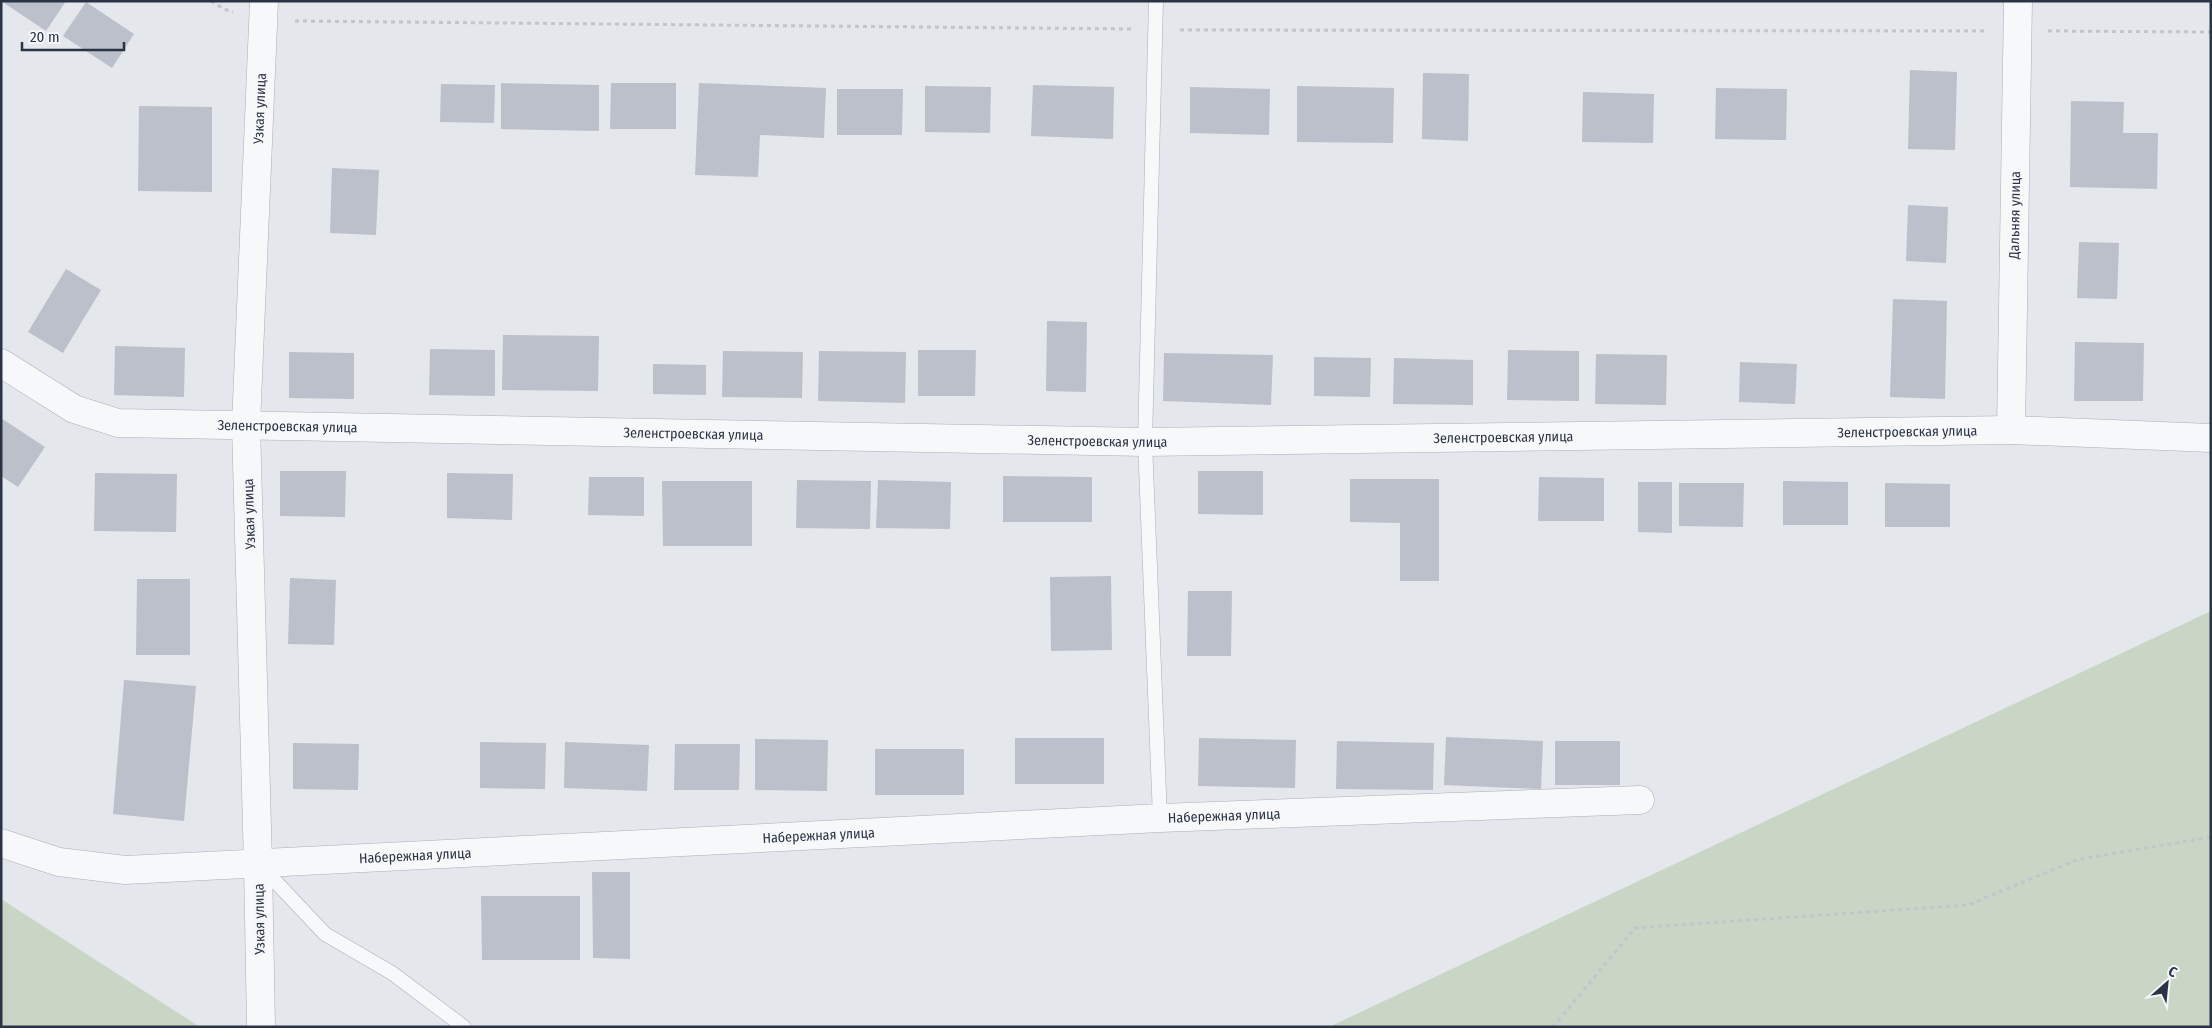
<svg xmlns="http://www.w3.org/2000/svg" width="2212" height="1028" font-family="'Fira Sans Condensed',sans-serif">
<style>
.green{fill:#c9d6c5}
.building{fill:#bbc0ca}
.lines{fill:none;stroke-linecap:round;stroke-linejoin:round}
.lane-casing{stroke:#a9aeb7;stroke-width:15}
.street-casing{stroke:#a9aeb7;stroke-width:29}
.path{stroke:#c2c5cb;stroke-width:3;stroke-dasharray:4 4;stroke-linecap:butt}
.lane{stroke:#f7f8fa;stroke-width:14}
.street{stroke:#f7f8fa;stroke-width:28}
.labels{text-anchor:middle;stroke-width:5;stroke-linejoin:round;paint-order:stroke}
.street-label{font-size:14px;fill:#2b3445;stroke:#f4f6f9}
</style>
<rect width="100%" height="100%" fill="#e4e7ec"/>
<path class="green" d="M2211 611V1027H1329Z
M1 899 200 1027H1Z"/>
<path class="building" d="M1 1H66L46 31Z
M86 2 134 34 112 68 63 36Z
M1910 70 1957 72 1955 150 1908 149Z
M1423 73 1469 74 1468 141 1422 139Z
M501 83 599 85V131L501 129Z
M611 83H676V129H610Z
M699 83 826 88 824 138 760 135 758 177 695 175Z
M441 84 495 85 494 123 440 122Z
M1033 85 1114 87 1113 139 1031 136Z
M925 86 991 87 990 133 925 132Z
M1297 86 1394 88 1393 143 1297 142Z
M1190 87 1270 89 1269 135 1190 133Z
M1716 88 1787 89 1786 140 1715 139Z
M837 89H903L902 135H837Z
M1583 92 1654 94 1653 143 1582 142Z
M2071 101 2124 102 2123 133H2158L2157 189 2070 187Z
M139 106 212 107V192L138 191Z
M332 168 379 170 376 235 330 233Z
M1908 205 1948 207 1946 263 1906 261Z
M2079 242 2119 243 2117 299 2077 298Z
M66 269 101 290 63 353 28 332Z
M1893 299 1947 301 1945 399 1890 397Z
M1047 321 1087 322 1086 392 1046 391Z
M503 335 599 336 598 391 502 390Z
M2075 342 2144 343 2143 401H2074Z
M115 346 185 348 184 397 114 395Z
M430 349 495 350V396L429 395Z
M918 350H976L975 396H918Z
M1508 350 1579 351V401L1507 400Z
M723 351 803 352 802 398 722 397Z
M819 351 906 352 905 403 818 401Z
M289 352 354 353V399L289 398Z
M1164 353 1273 355 1271 405 1163 401Z
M1596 354 1667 355 1666 405 1595 404Z
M1314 357 1371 358 1370 397 1314 396Z
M1394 358 1473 360V405L1393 404Z
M1740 362 1797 364 1795 404 1739 402Z
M653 364 706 365V395L653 394Z
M1 418 45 447 18 487 1 476Z
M280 471H346L345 517 280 516Z
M1198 471H1263V515L1198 514Z
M95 473 177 474 176 532 94 531Z
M447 473 513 474 512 520 447 518Z
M1003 476 1092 477V522H1003Z
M589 477H644V516L588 515Z
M1539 477 1604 478V521H1538Z
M1350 479H1439V581H1400V523L1350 522Z
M797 480 871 481 870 529 796 528Z
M878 480 951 482 950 529 876 528Z
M662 481H752V546H663Z
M1783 481 1848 482V525H1783Z
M1638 482H1672V533L1638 532Z
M1679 483H1744L1743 527 1679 526Z
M1885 483 1950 484V527H1885Z
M1111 576 1112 650 1051 651 1050 577Z
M290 578 336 580 334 645 288 644Z
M137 579H190V655H136Z
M1188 591H1232L1231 656H1187Z
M124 680 196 686 184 821 113 814Z
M1446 737 1543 741 1541 789 1444 785Z
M1015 738H1104V784H1015Z
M1199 738 1296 740 1295 788 1198 786Z
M755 739 828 740 827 791 755 790Z
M1337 741 1434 743 1433 790 1336 789Z
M1555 741H1620V785H1555Z
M480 742 546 743 545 789 480 788Z
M565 742 649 745 647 791 564 788Z
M293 743 359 744 358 790 293 789Z
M675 744H740L739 790H674Z
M875 749H964V795H875Z
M592 872H630V959L593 958Z
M481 896H580V960H482Z"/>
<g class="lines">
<defs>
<path id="lane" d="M1156 1 1145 442 1160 818
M259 864 325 934 392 973 464 1027"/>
<g id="street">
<path id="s1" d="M1 363 74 409 118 423 1145 442 2011 430 2211 438"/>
<path id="s2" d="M2011 430 2018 1"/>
<path id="s3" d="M1 843 59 862 125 870 1160 818 1640 800"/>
<path id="s4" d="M261 1027 258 864 246 425 264 1"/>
</g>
</defs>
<use href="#lane" class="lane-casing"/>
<use href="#street" class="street-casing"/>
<path class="path" d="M211 1 224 9 233 12
M295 21 1131 29
M1180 30 1986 31
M2048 31 2211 32
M1553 1027 1635 928 1968 905 2076 860 2211 837"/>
<use href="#lane" class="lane"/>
<use href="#street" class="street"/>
</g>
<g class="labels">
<g class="street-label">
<text dy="5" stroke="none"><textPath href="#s4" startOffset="919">Узкая улица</textPath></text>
<text dy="5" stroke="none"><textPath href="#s2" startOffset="215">Дальняя улица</textPath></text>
<text dy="5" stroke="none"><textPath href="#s1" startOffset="302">Зеленстроевская улица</textPath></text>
<text dy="5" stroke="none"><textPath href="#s1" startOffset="1922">Зеленстроевская улица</textPath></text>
<text dy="5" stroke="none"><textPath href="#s1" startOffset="708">Зеленстроевская улица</textPath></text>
<text dy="5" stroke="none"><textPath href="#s1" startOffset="1518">Зеленстроевская улица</textPath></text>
<text dy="5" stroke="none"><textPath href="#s1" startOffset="1112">Зеленстроевская улица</textPath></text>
<text transform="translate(249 514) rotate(-92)" y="5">Узкая улица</text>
<text dy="5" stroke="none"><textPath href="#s3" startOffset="1228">Набережная улица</textPath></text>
<text dy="5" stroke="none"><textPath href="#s3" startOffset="822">Набережная улица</textPath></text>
<text dy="5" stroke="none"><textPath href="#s3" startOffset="418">Набережная улица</textPath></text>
<text transform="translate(259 919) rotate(-91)" y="5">Узкая улица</text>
</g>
</g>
<rect width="2212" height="1028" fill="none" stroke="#2b3445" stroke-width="5"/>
<g transform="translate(2167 983) rotate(27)" stroke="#f4f6f9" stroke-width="4" paint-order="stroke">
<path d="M0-4L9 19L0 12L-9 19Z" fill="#2b3445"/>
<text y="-8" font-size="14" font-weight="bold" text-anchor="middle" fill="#2b3445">С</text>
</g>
<path d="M22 42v8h102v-8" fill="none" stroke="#2b3445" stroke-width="2.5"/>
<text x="30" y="42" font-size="15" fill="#2b3445" stroke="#f4f6f9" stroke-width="4" paint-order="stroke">20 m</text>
</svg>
